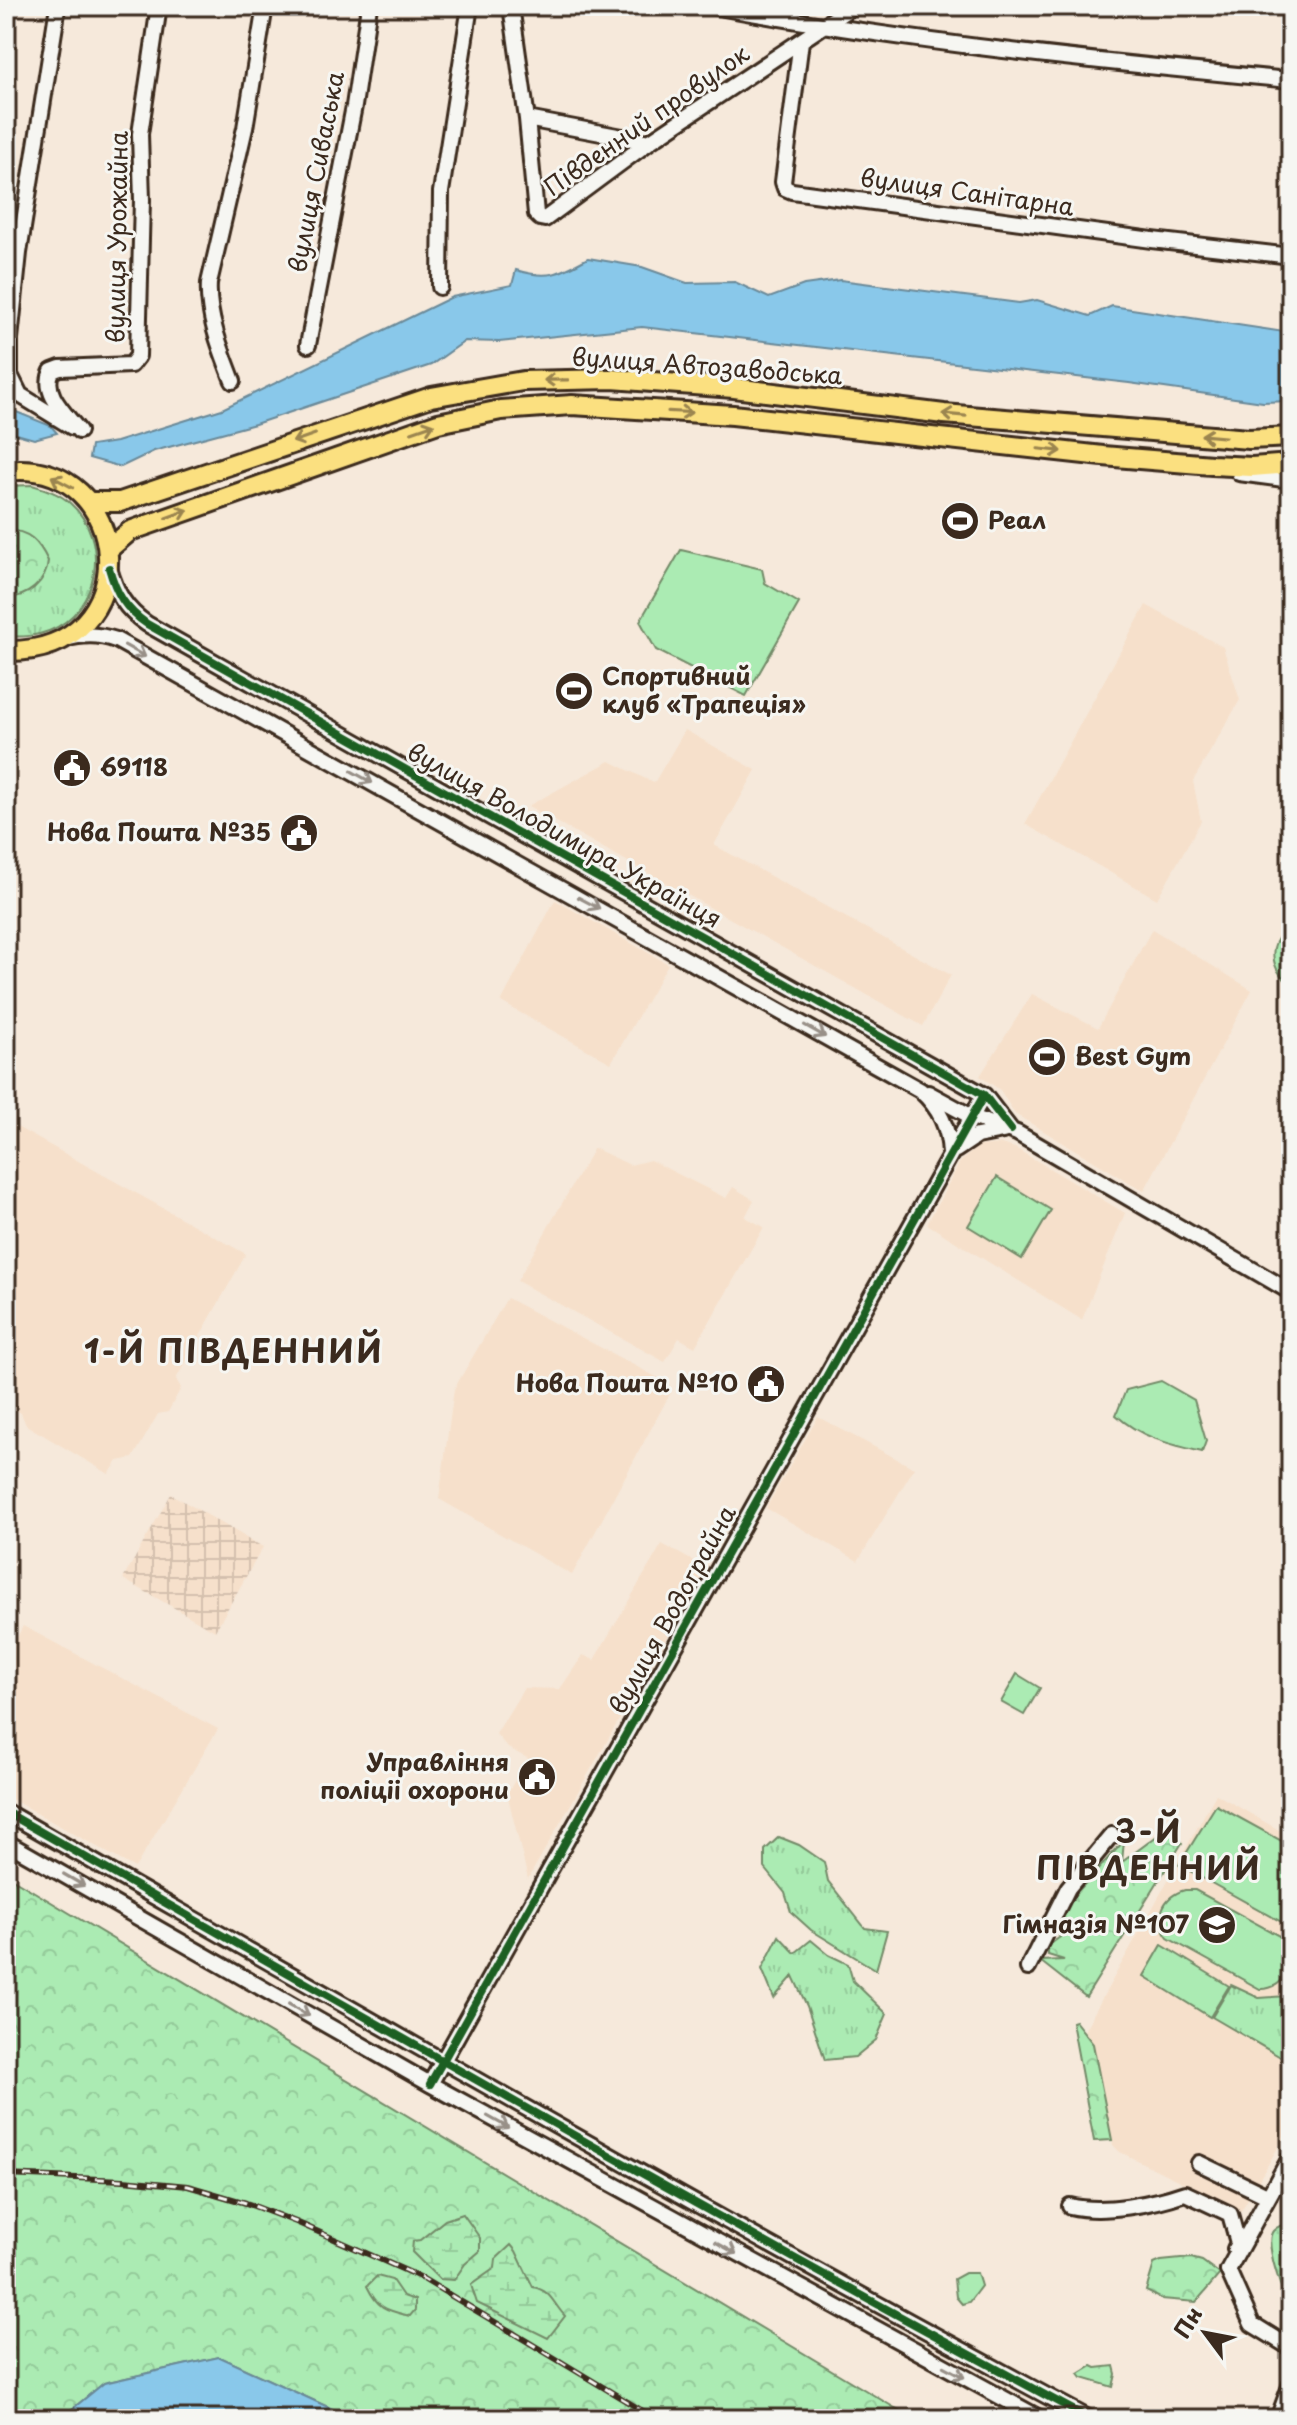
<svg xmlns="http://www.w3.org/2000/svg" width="1297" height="2425" font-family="'Playpen Sans',sans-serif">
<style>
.built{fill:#f6e0cb}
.industrial{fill:url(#industrial-grid)}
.grass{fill:url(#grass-tufts);stroke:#738a68;stroke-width:2}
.forest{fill:url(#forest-crowns);stroke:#738a68;stroke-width:2}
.wetland{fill:url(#wetland-marsh);stroke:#738a68;stroke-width:2}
.park{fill:#abebb3;stroke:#738a68;stroke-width:2}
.water{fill:#89c8ea;stroke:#6a8998;stroke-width:2}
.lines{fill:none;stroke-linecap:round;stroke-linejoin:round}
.minor-casing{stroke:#3b2a1e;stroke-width:20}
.major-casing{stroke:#3b2a1e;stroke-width:24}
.minor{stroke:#f6f6f2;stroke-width:14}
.major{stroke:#fbe080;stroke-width:18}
.rail-casing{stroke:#3b2a1e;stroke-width:6}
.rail{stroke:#f6f6f2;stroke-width:3;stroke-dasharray:9;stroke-linecap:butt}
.cycleway-casing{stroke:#f6f6f2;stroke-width:13}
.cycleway{stroke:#1b5e20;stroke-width:8}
.oneway{stroke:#9b854f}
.oneway2{stroke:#989088}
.labels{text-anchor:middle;stroke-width:6;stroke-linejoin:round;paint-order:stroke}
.street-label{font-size:24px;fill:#3b2a1e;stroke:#f6f6f2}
.poi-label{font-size:24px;font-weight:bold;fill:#3b2a1e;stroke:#f6f6f2;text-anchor:start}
.district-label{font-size:32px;font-weight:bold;letter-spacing:2px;fill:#3b2a1e;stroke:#f6f6f2}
</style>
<defs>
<pattern id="industrial-grid" width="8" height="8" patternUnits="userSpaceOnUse" patternTransform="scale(2)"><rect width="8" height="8" fill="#f6e0cb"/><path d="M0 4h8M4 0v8" fill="none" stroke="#d4c0ae"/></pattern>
<pattern id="grass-tufts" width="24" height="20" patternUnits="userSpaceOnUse" patternTransform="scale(2)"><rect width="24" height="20" fill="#abebb3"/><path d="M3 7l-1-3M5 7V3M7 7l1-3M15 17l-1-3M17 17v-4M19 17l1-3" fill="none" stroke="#94ca9a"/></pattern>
<pattern id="forest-crowns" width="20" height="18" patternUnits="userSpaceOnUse" patternTransform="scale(2)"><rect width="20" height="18" fill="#abebb3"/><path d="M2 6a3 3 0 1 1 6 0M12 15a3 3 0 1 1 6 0" fill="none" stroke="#94ca9a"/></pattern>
<pattern id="wetland-marsh" width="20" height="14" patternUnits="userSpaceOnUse" patternTransform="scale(2)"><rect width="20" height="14" fill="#abebb3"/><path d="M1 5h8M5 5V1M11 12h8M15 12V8" fill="none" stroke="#94ca9a"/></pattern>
</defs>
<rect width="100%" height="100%" fill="#f6e9db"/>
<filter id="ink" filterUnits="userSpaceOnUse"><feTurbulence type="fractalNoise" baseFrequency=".0125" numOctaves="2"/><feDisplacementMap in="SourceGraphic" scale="16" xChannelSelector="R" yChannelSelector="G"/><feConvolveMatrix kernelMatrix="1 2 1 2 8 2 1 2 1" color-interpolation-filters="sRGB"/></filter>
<g filter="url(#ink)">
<path class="built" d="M1146 605 1223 647 1240 700 1193 781 1201 821 1157 899 1025 824Z
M685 730 756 770 714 845 951 975 923 1026 528 806 610 761 654 783Z
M555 900 668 964 611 1063 501 1002Z
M1152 929 1252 990 1144 1191 1015 1114 1000 1090 980 1076 1032 994 1098 1028Z
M6 1121 246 1254 176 1379 181 1388 168 1412 158 1414 133 1458 118 1461 109 1474 26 1425 21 1413 6 1405Z
M1001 1144 1015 1148 1125 1213 1082 1320 927 1224 960 1162 978 1146Z
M594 1148 630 1165 650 1160 726 1198 733 1187 754 1200 745 1217 764 1227 695 1347 679 1338 665 1362 517 1281Z
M507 1298 662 1380 672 1390 572 1575 439 1499 454 1389Z
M818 1417 914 1468 858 1561 766 1508Z
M662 1544 706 1568 528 1879 507 1793 529 1759 508 1748 496 1734 524 1688 560 1689 583 1655 594 1660Z
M23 1626 218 1729 135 1868 6 1796V1659Z
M1216 1794 1291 1837V2125L1241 2211 1120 2152 1113 2145 1093 2044 1084 2031Z"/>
<path class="industrial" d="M171 1494 263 1547 215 1631 123 1579Z"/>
<path class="grass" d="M32 485C45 489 59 493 70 503 111 539 100 611 49 631 34 637 21 637 6 636V486Z
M779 1837 799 1845 824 1862 828 1881 865 1928 887 1931 876 1970 811 1930 791 1912 785 1893 765 1868V1850Z
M779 1936 795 1953 811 1940 829 1955 848 1964 853 1981 887 2014 876 2040 855 2057 825 2060 807 2006 793 1976 774 1998 762 1969Z
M1231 1985 1259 1998 1287 1996 1291 1998V2048L1284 2059 1212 2017Z
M1290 2223 1291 2226V2311C1284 2297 1263 2243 1273 2231 1277 2226 1284 2224 1290 2223Z"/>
<path class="forest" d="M6 530C29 530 39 542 48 561 47 582 26 599 6 597Z
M1173 1824 1182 1843 1086 1997 1040 1961 1064 1960 1048 1955V1946L1060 1937 1056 1931 1070 1900 1124 1841 1122 1862Z
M6 1875 895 2408 916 2419H354L219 2357 104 2383 60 2419H6Z
M1075 2021 1093 2044 1112 2140 1094 2141 1072 2022Z
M1191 2258 1202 2261 1220 2274 1196 2302 1162 2299 1146 2291 1154 2264 1161 2261Z
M1092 2366 1096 2368 1114 2366 1116 2374 1113 2387 1082 2378 1079 2374Z"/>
<path class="wetland" d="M463 2214 480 2238V2251L465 2264 454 2280 439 2279 412 2252 413 2241 420 2240 445 2220Z
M511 2245 516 2251 533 2287C552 2291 553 2304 565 2316L548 2338 477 2303 471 2285 495 2268 496 2259Z
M377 2276 392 2280 403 2296 415 2300V2310L410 2316C386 2310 378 2309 367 2286Z"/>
<path class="park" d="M681 550 762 569 765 583 799 603 746 696 656 650 640 621Z
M1291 927V984C1269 970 1266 941 1291 927Z
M997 1177 1051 1210 1022 1259 968 1226Z
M1161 1381 1194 1400 1206 1441 1202 1452C1169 1444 1141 1438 1116 1415L1126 1390Z
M1017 1674 1040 1688 1024 1715 1001 1702Z
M1216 1805 1291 1846V1919L1287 1925 1179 1865Z
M1185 1890H1195L1283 1938C1297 1959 1287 1990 1260 1989L1168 1938C1153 1918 1163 1896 1185 1890Z
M1162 1945 1229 1986 1210 2017 1144 1976Z
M965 2273H977L981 2286 969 2302 962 2304 956 2297 954 2279Z"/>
<path class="water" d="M588 258 642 267 687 283 735 282 769 298 804 285 840 280 1019 303 1037 300 1090 316 1112 306 1291 333V401L1263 402 1129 383 642 327 499 342 465 341 431 365 255 424 154 451 121 467 89 458 91 446 116 442 222 409 452 297 512 285 516 270C548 280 559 274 588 258Z
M9 409 51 426 57 433 34 439 6 431V410Z
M219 2357 354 2419H60L104 2383Z"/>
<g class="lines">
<defs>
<path id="minor" d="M58 6 19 253 10 339V375L20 395 72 427
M511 6 527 119 536 214 540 218 545 219 649 142 853 6
M713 6C904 42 1098 62 1291 80
M801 41 783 182 785 188 792 191 1152 240 1291 256
M527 119 649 142
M440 287 441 192 470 6
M308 345 354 106 369 6
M233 381C221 350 207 316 209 283L245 128 265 6
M79 431C66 414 41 393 52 371L60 368 131 365 138 356 142 200 140 134 159 6
M1239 473 1291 480
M109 568C116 593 125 609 147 624L984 1095 1011 1130
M65 639C84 634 98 634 116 640L920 1090C940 1108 949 1128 950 1154
M928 1093 972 1117 1017 1133 1291 1292
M956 1150 977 1136 1003 1131
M6 1812C366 2017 724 2224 1090 2419
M6 1842 430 2084 1041 2419
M1028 1968 1068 1888 1112 1835
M430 2084 984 1095
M1291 2156 1228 2270 1252 2324 1291 2348
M1199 2163 1267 2196
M1070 2206C1103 2214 1153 2204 1185 2193L1230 2214 1238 2243 1235 2249
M1278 2419 1291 2384"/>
<path id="major" d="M6 471C133 455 151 654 6 651
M89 502H120L431 397 523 381 612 379 734 388 944 414 1249 439 1291 437
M109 549 130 531 438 423 501 410 572 405 733 415 1103 456 1212 465 1252 467 1291 464"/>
</defs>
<use href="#minor" class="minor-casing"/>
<use href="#major" class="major-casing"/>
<use href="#minor" class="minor"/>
<use href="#major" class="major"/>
<defs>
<path id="rail" d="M6 2175 123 2180 188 2186 246 2203 296 2222 420 2277 656 2419"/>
</defs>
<use href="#rail" class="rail-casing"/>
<use href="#rail" class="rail"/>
<defs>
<path id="cycleway" d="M109 568C116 593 125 609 147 624L984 1095 1011 1130
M6 1812C366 2017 724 2224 1090 2419
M430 2084 984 1095"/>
</defs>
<use href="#cycleway" class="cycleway-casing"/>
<use href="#cycleway" class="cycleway"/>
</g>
<defs><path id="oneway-shaft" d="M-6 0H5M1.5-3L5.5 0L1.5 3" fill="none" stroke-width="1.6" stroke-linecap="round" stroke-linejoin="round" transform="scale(2)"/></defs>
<g class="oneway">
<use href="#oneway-shaft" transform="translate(556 380) rotate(179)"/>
<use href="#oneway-shaft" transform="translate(680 412) rotate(3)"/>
<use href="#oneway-shaft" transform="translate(954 415) rotate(-175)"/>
<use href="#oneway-shaft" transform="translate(423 428) rotate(-19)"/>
<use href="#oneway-shaft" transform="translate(1213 436) rotate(-175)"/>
<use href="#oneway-shaft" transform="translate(304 438) rotate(161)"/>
<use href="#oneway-shaft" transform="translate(1050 450) rotate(6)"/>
<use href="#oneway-shaft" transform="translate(62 482) rotate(-152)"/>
<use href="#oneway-shaft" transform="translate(177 514) rotate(-20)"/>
</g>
<g class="oneway2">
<use href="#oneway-shaft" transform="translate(135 651) rotate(29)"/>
<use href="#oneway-shaft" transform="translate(362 777) rotate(29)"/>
<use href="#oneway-shaft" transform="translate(589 903) rotate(28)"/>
<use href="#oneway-shaft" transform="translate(815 1031) rotate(29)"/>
<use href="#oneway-shaft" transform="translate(74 1880) rotate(30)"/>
<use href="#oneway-shaft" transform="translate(299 2010) rotate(30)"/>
<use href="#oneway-shaft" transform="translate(498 2122) rotate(29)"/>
<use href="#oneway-shaft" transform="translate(726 2248) rotate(29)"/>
<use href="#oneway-shaft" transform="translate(954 2372) rotate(28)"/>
</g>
</g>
<defs>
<symbol id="stadium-disc" viewBox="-11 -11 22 22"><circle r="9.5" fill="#3b2a1e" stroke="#f6f6f2"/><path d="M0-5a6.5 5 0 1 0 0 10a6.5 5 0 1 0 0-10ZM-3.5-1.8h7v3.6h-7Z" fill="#fff"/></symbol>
<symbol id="civic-disc" viewBox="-11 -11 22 22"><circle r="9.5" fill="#3b2a1e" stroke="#f6f6f2"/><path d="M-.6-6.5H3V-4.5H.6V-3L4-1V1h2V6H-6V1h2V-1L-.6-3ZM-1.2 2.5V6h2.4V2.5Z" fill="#fff"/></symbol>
<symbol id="school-disc" viewBox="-11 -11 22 22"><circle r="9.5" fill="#3b2a1e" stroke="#f6f6f2"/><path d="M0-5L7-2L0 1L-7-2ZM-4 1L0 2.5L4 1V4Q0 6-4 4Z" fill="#fff"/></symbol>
</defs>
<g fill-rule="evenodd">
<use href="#stadium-disc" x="938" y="499" width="44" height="44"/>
<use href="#stadium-disc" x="552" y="669" width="44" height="44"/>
<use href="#civic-disc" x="50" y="746" width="44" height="44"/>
<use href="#civic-disc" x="277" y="811" width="44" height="44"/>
<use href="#stadium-disc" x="1025" y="1035" width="44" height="44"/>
<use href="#civic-disc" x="744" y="1362" width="44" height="44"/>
<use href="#civic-disc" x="515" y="1755" width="44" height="44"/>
<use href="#school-disc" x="1195" y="1903" width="44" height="44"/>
</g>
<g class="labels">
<g class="street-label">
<text transform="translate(647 121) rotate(-35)" y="8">Південний провулок</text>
<text transform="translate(317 172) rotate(-79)" y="8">вулиця Сиваська</text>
<text transform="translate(967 193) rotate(8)" y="8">вулиця Санітарна</text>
<text transform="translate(118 237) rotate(-89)" y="8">вулиця Урожайна</text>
<text transform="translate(707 367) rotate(4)" y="8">вулиця Автозаводська</text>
<text transform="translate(564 836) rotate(29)" y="8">вулиця Володимира Українця</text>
<text transform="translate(673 1610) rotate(-61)" y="8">вулиця Водограйна</text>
</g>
<g class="poi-label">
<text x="988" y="529">Реал</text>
<text x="602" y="685">Спортивний<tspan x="602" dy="28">клуб «Трапеція»</tspan></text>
<text x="100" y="776">69118</text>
<text x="271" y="841" text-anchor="end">Нова Пошта №35</text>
<text x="1075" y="1065">Best Gym</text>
<text x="738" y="1392" text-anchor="end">Нова Пошта №10</text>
<text x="509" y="1771" text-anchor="end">Управлiння<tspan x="509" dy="28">полiцii охорони</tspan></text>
<text x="1189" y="1933" text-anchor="end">Гімназія №107</text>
</g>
<g class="district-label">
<text x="234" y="1363">1-Й ПІВДЕННИЙ</text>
<text x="1149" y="1843">3-Й<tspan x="1149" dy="37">ПІВДЕННИЙ</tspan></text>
</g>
</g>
<rect width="1297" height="2425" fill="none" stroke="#f6f6f2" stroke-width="32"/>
<rect x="16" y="16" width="1265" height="2393" fill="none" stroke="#3b2a1e" stroke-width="3" filter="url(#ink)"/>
<g transform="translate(1205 2333) rotate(302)" stroke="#f6f6f2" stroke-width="6" paint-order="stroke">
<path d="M0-6L14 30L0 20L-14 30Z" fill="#3b2a1e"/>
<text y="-12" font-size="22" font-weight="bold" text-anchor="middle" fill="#3b2a1e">Пн</text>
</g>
</svg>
